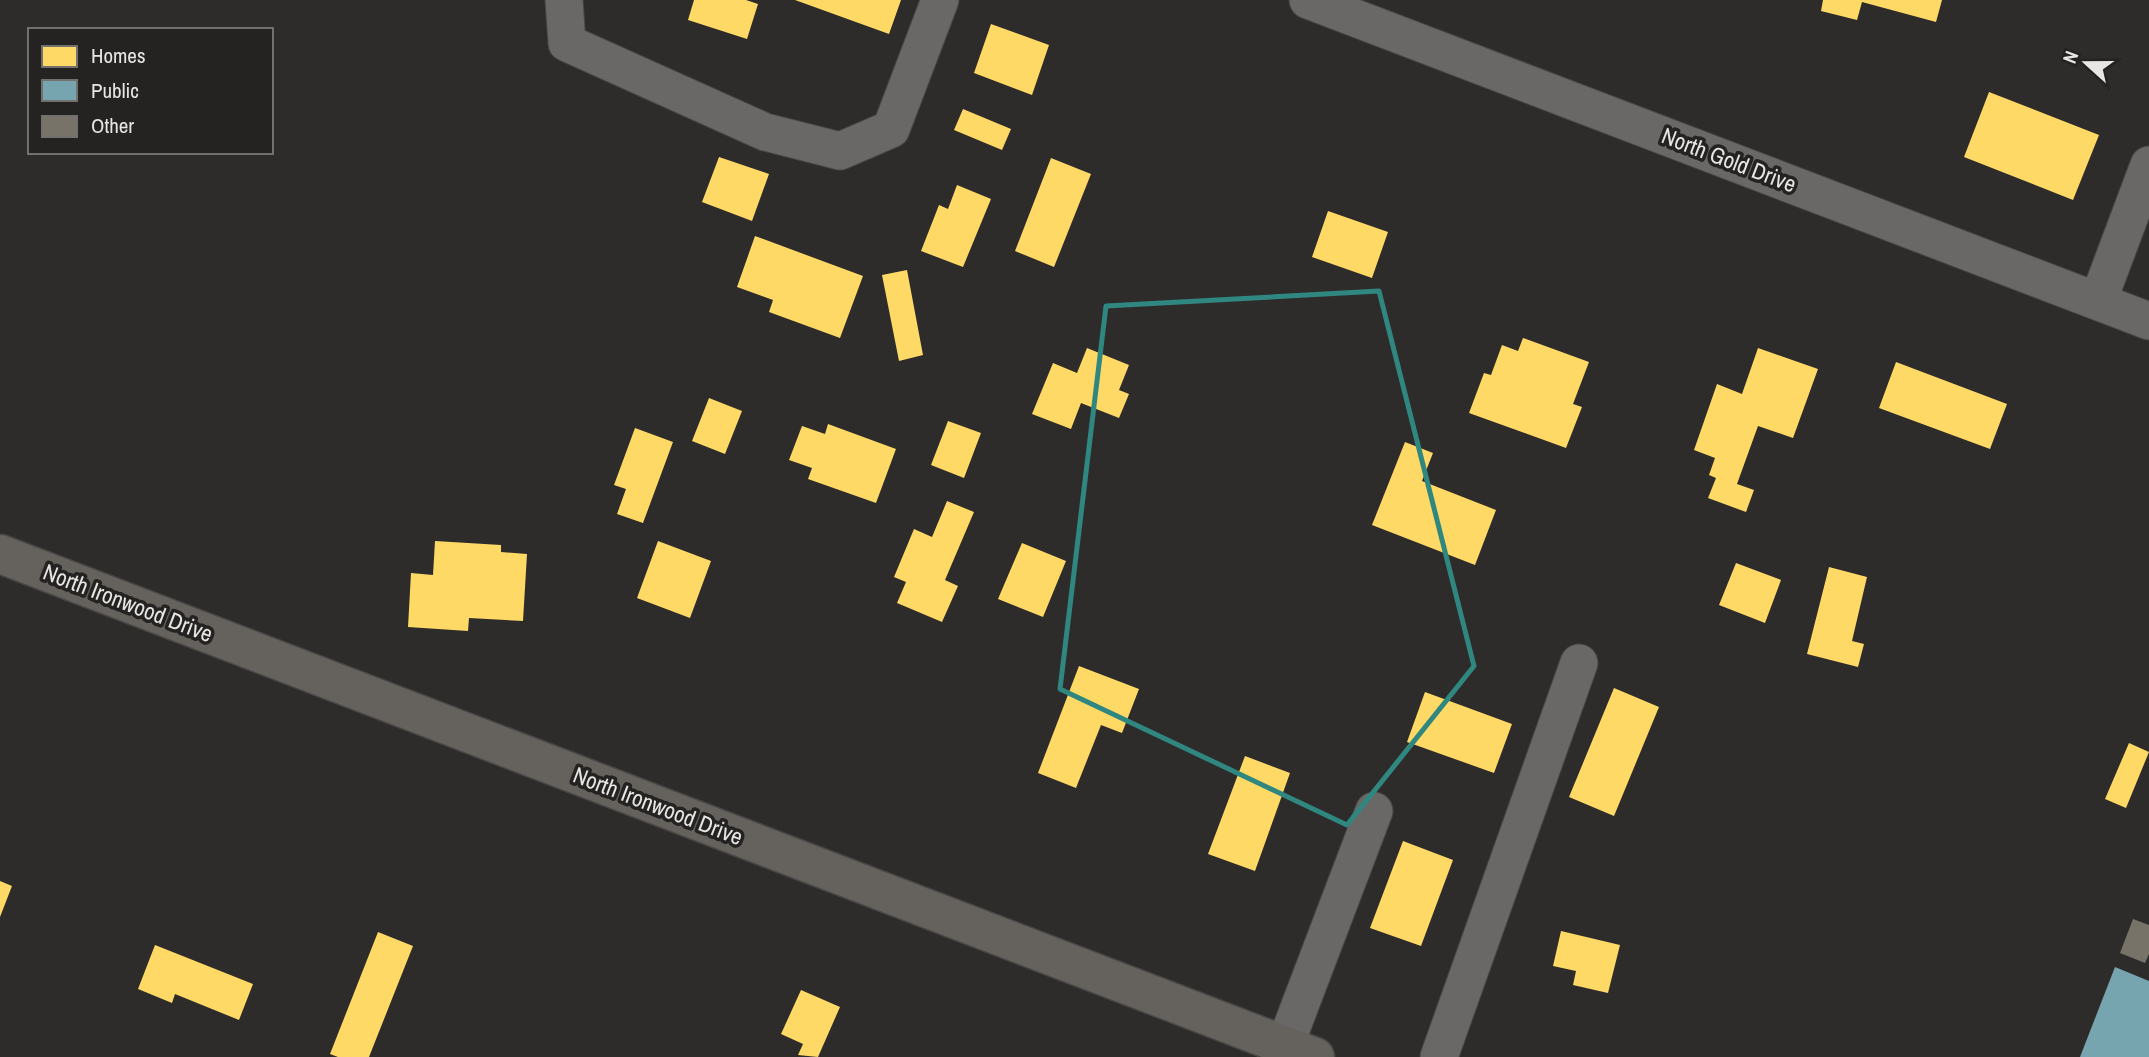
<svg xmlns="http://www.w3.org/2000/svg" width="2149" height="1057" font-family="'Archivo Narrow',sans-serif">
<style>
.homes{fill:#ffd966}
.public{fill:#76a5af}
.building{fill:#787369}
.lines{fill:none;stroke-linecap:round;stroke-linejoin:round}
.minor-casing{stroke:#484746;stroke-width:39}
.major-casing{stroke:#484746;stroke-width:41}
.minor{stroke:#696867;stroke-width:37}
.major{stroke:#65625d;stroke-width:38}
.marked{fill:none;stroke:#2f8780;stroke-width:5;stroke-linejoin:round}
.labels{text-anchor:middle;stroke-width:7;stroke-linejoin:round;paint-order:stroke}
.street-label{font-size:23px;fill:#e7e6e4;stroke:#242321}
</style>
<rect width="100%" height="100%" fill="#2d2c2b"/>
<path class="homes" d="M694 0H746L758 4 747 39 688 20Z
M795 0H901L889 34Z
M1823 0H1942L1936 22 1862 2 1857 20 1821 11Z
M991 24 1049 45 1032 95 974 73Z
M1989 92 2099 135 2073 200 1964 157Z
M963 109 1011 129 1002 150 954 130Z
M719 157 769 174 752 221 702 202Z
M1051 158 1091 174 1054 267 1015 251Z
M957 185 991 199 963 267 921 251 939 205 948 209Z
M1328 211 1388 232 1372 278 1312 257Z
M755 236 863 276 840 338 769 312 773 300 737 287Z
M907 270 923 355 899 361 882 275Z
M1523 338 1589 362 1573 404 1582 407 1566 448 1469 413 1484 373 1491 375 1502 345 1518 351Z
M1087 348 1129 365 1119 390 1129 394 1119 418 1081 403 1071 429 1032 414 1053 363 1077 373Z
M1758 348 1818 369 1793 438 1758 426 1737 484 1754 490 1746 512 1708 498 1716 478 1709 475 1715 458 1694 450 1717 384 1742 394Z
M1896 362 2007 404 1990 449 1879 408Z
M709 398 742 411 725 454 692 441Z
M948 421 981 433 964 478 931 465Z
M828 424 896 449 876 503 808 479 812 468 789 460 802 426 825 434Z
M635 428 673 442 643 523 617 514 626 489 614 485Z
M1405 442 1433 453 1422 481 1496 510 1475 565 1372 525Z
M947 501 974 512 945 580 958 586 942 622 897 603 906 582 894 577 914 529 932 537Z
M435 541 501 545V552L527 554 523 621 469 618 468 631 408 627 411 573 433 575Z
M658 541 711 561 690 618 637 598Z
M1022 543 1066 561 1043 617 998 599Z
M1736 563 1781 580 1765 623 1719 605Z
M1829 567 1867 577 1852 641 1864 644 1858 667 1807 654Z
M1079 666 1139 689 1122 733 1101 725 1076 788 1038 773Z
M1614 688 1659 707 1614 816 1569 797Z
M1425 692 1512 724 1494 773 1407 742Z
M2129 743 2149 752 2126 808 2105 799Z
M1245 756 1290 773 1255 871 1208 854Z
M1403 841 1453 860 1421 946 1370 928Z
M0 881 12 886 0 917Z
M1561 931 1620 945 1608 993 1573 985 1576 971 1553 966Z
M378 932 413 946 369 1057H338L330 1054Z
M155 945 253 984 239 1020 175 994 172 1003 138 989Z
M801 990 840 1007 818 1057 798 1055 803 1044 781 1034Z"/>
<path class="public" d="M2115 967 2149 981V1057H2080Z"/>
<path class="building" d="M2133 919 2149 925V954L2145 963 2120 953Z"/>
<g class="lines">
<defs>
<path id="minor" d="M564 0 567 43 765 132 840 151 891 129 940 0
M1308 0 2149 321
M2098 301 2149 165
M1285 1045 1374 811
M1439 1057 1579 663"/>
<path id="major" d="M0 554 1315 1057"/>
</defs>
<use href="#minor" class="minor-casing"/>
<use href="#major" class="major-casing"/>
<use href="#minor" class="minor"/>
<use href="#major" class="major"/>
</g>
<path class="marked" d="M1379 291 1474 666 1347 825 1060 689 1106 306Z"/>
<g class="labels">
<g class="street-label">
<text transform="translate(1729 160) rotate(21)" y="8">North Gold Drive</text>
<text transform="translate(128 603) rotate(21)" y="8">North Ironwood Drive</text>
<text transform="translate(658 806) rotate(21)" y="8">North Ironwood Drive</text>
</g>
</g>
<rect x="28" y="28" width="245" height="126" fill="#242321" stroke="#72716f" stroke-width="2"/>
<rect x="42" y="46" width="35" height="21" fill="#ffd966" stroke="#72716f" stroke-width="2"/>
<text x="91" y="63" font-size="21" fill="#e7e6e4">Homes</text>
<rect x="42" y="80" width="35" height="21" fill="#76a5af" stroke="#72716f" stroke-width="2"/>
<text x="91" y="98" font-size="21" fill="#e7e6e4">Public</text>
<rect x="42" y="116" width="35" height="21" fill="#787369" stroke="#72716f" stroke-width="2"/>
<text x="91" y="133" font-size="21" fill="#e7e6e4">Other</text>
<g transform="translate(2086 63) rotate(291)" stroke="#242321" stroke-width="5" paint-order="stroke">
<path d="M0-5L12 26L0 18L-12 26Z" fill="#e7e6e4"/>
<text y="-10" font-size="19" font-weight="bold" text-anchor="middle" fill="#e7e6e4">N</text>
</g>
</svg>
